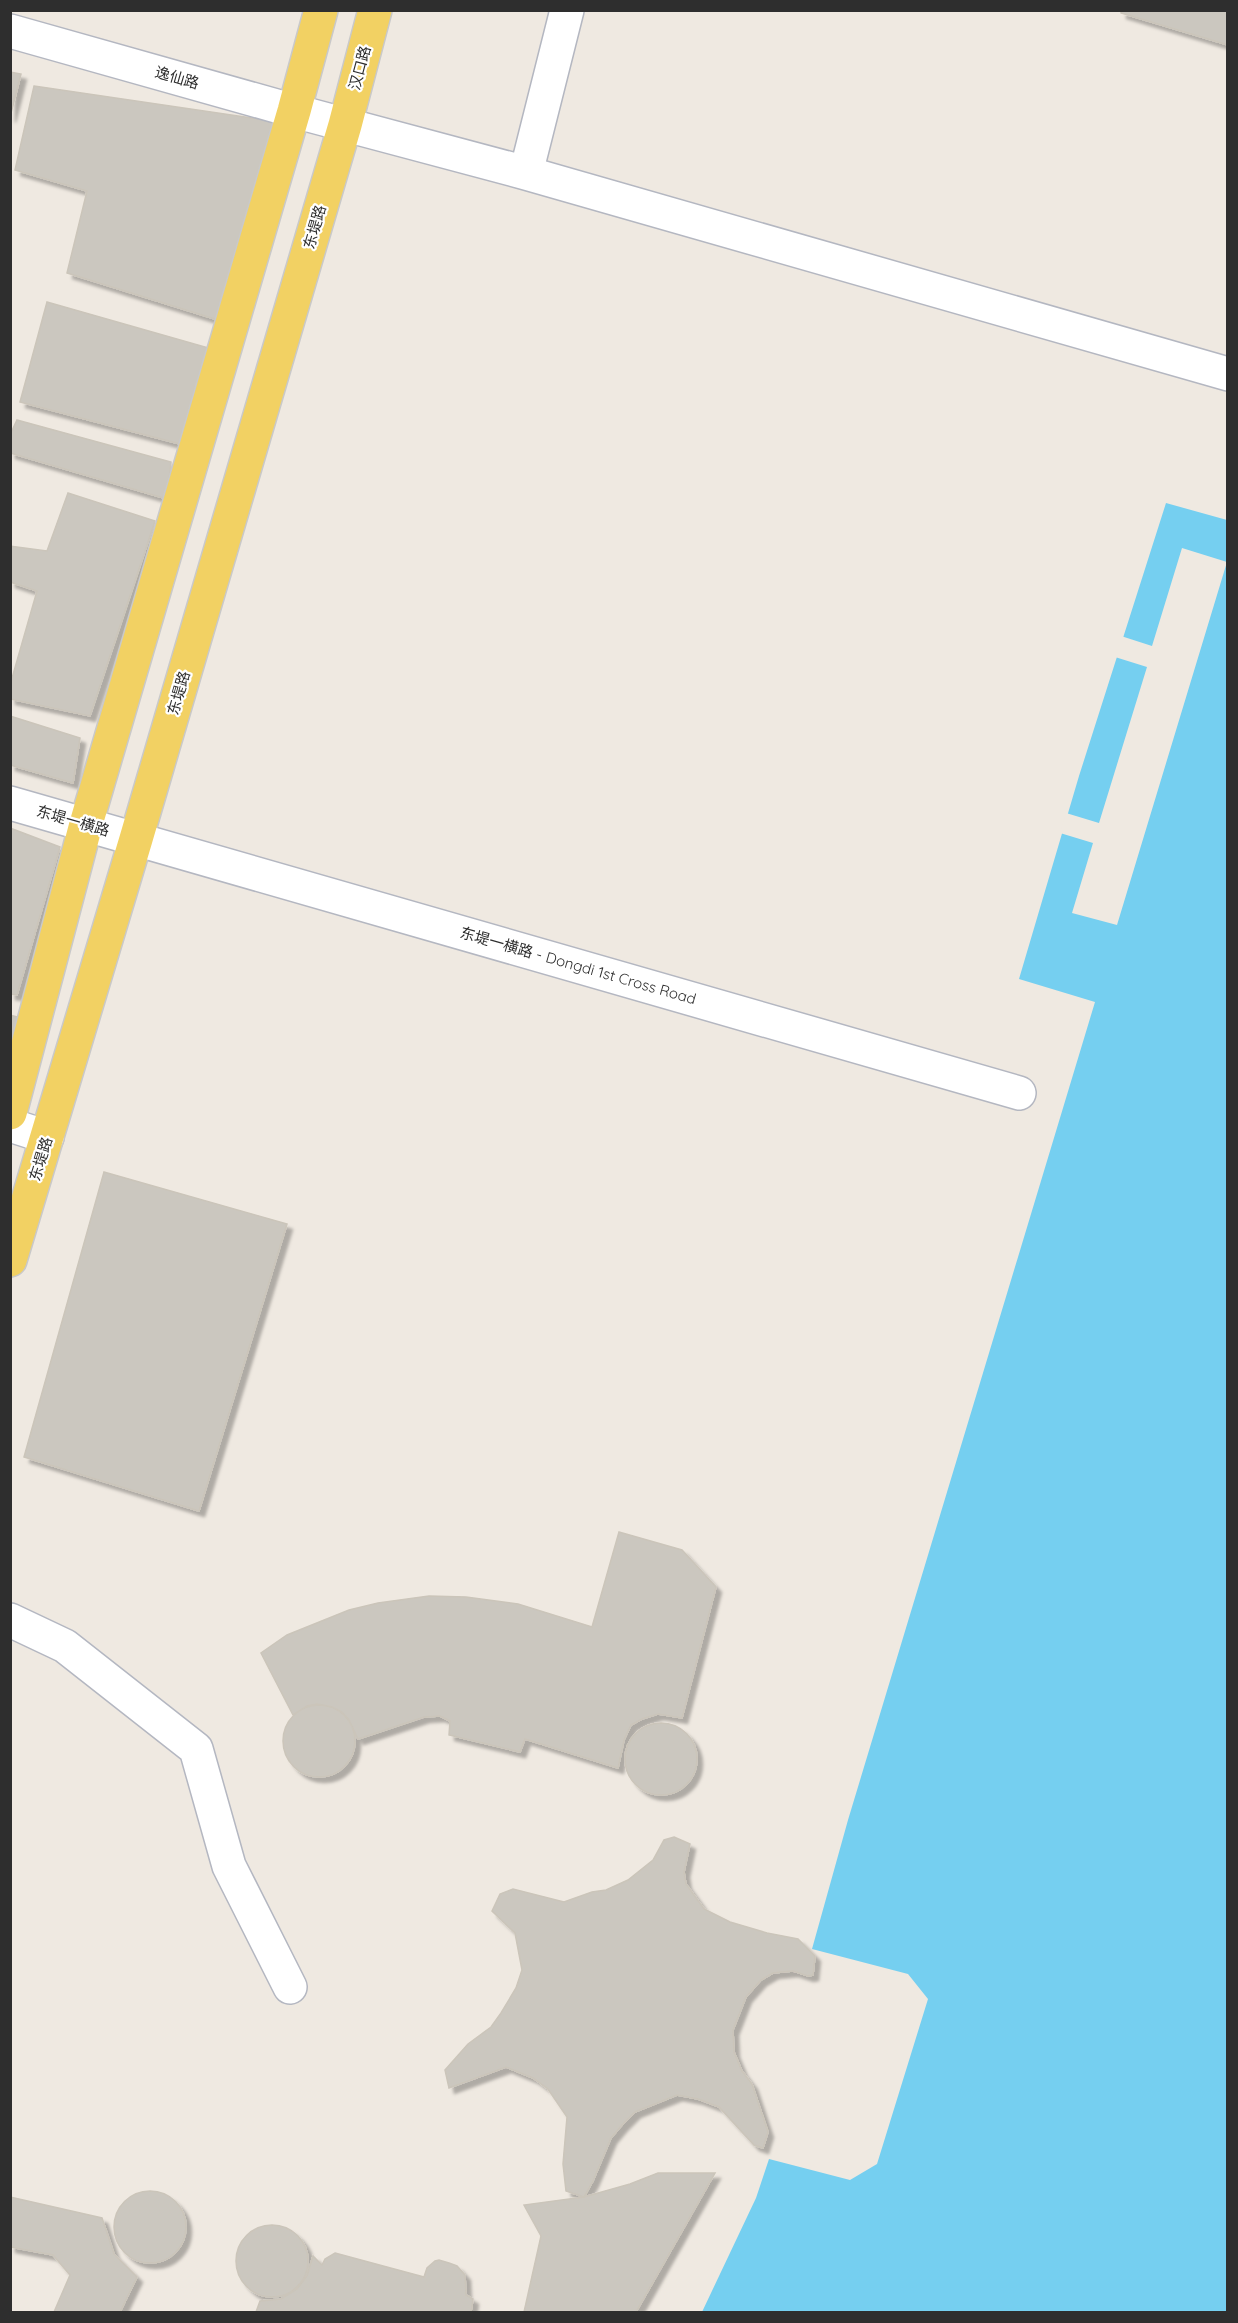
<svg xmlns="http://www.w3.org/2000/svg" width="1238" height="2323" font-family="Quicksand,'Noto Sans SC',sans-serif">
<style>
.water{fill:#75cff0}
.pier{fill:#efe9e1}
.building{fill:#cbc7bf;stroke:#cbc5ba;stroke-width:1.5;filter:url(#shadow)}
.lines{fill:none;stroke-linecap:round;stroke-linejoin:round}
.minor-casing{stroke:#b4b7c1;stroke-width:36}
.major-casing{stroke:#c9c9c9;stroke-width:36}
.minor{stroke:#fff;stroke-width:33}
.major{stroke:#f2d163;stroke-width:33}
.labels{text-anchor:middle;stroke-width:4.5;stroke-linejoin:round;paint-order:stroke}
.street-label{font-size:15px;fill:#2e2e2e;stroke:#fff}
</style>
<defs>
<filter id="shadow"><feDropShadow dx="5.5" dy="5.5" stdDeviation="1.5" flood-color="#0004"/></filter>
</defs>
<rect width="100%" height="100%" fill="#efe9e1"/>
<path class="water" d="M1166 503 1227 520V2312H702L756 2198 769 2159 850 2180 877 2164 928 1999 908 1974 812 1949 848 1820 1095 1002 1019 979 1079 776Z"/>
<path class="pier" d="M1182 548 1227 562 1117 925 1072 913 1093 843 1060 833 1066 813 1099 823 1147 667 1115 657 1121 636 1152 646Z"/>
<path class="building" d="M1121 10H1228V45L1121 13Z
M10 72 21 74 10 117Z
M34 86 273 121 218 320 67 273 87 191 15 170Z
M47 302 212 349 184 445 20 402Z
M17 420 171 462 167 499 10 453V435Z
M68 493 155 521 90 716 10 699V685L37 591 10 582V546L47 551Z
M10 716 80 738 73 783 10 765Z
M10 828 60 847 17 995 10 994Z
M10 1015 21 1018 10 1060Z
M104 1172 287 1224 199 1511 24 1457Z
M619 1532 682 1550 716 1587 682 1718 658 1714 642 1719 631 1725 624 1740 618 1768 525 1739 520 1752 449 1735 450 1721 440 1716 424 1717 358 1739 349 1720 342 1712 332 1707 317 1704 307 1706 293 1715 261 1653 287 1635 349 1610 378 1603 429 1596 466 1597 518 1604 592 1627Z
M283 1741a36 36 0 1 1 72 0a36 36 0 1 1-72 0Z
M625 1759a36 36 0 1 1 72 0a36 36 0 1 1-72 0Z
M674 1837 690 1844 684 1872 686 1884 704 1909 730 1922 767 1933 798 1939 815 1956 813 1975 808 1976 793 1971 773 1973 761 1980 746 1997 733 2030 734 2052 742 2071 752 2084 768 2132 763 2148 754 2145 719 2107 698 2099 677 2095 635 2112 622 2125 611 2138 593 2181 584 2197 566 2191 563 2164 567 2117 548 2089 533 2078 506 2067 449 2088 445 2070 468 2044 491 2027 501 2013 516 1988 522 1970 515 1933 492 1911 500 1894 513 1889 564 1902 592 1892 606 1890 628 1880 653 1860 664 1840Z
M658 2173H715L636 2312H524L541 2236 524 2205 584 2197 630 2184Z
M114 2227a36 36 0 1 1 72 0a36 36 0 1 1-72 0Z
M10 2197 102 2218 114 2254 137 2277 120 2312H54L70 2275 53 2255 10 2247Z
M236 2261a36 36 0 1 1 72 0a36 36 0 1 1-72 0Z
M335 2253 424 2277 427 2268 435 2261 439 2260 449 2263 457 2266 465 2275 466 2295 473 2299 471 2312H256L260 2301 281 2299 297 2289 307 2276 313 2256 322 2265 325 2259Z"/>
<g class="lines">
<defs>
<path id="minor" d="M10 31 294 111 526 173 1228 374
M526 173 567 10
M10 803 1019 1093
M10 1125 47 1137
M10 1620 65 1646 196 1749 229 1866 290 1987"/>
<path id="major" d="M10 1113 86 824 294 111 321 10
M10 1260 136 839 345 125 375 10"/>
</defs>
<use href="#minor" class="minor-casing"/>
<use href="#major" class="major-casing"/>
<use href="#minor" class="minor"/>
<use href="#major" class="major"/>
</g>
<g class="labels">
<g class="street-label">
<text transform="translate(360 68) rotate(-75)" y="5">汉口路</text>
<text transform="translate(177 78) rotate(16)" y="5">逸仙路</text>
<text transform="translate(315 227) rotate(-74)" y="5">东堤路</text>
<text transform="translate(179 693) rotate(-74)" y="5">东堤路</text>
<text transform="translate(73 821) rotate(16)" y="5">东堤一横路</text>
<text transform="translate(578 966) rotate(16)" y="5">东堤一横路 - Dongdi 1st Cross Road</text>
<text transform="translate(41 1159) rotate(-73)" y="5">东堤路</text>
</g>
</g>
<rect width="1238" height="2323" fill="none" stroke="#2e2e2e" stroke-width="24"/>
</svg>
